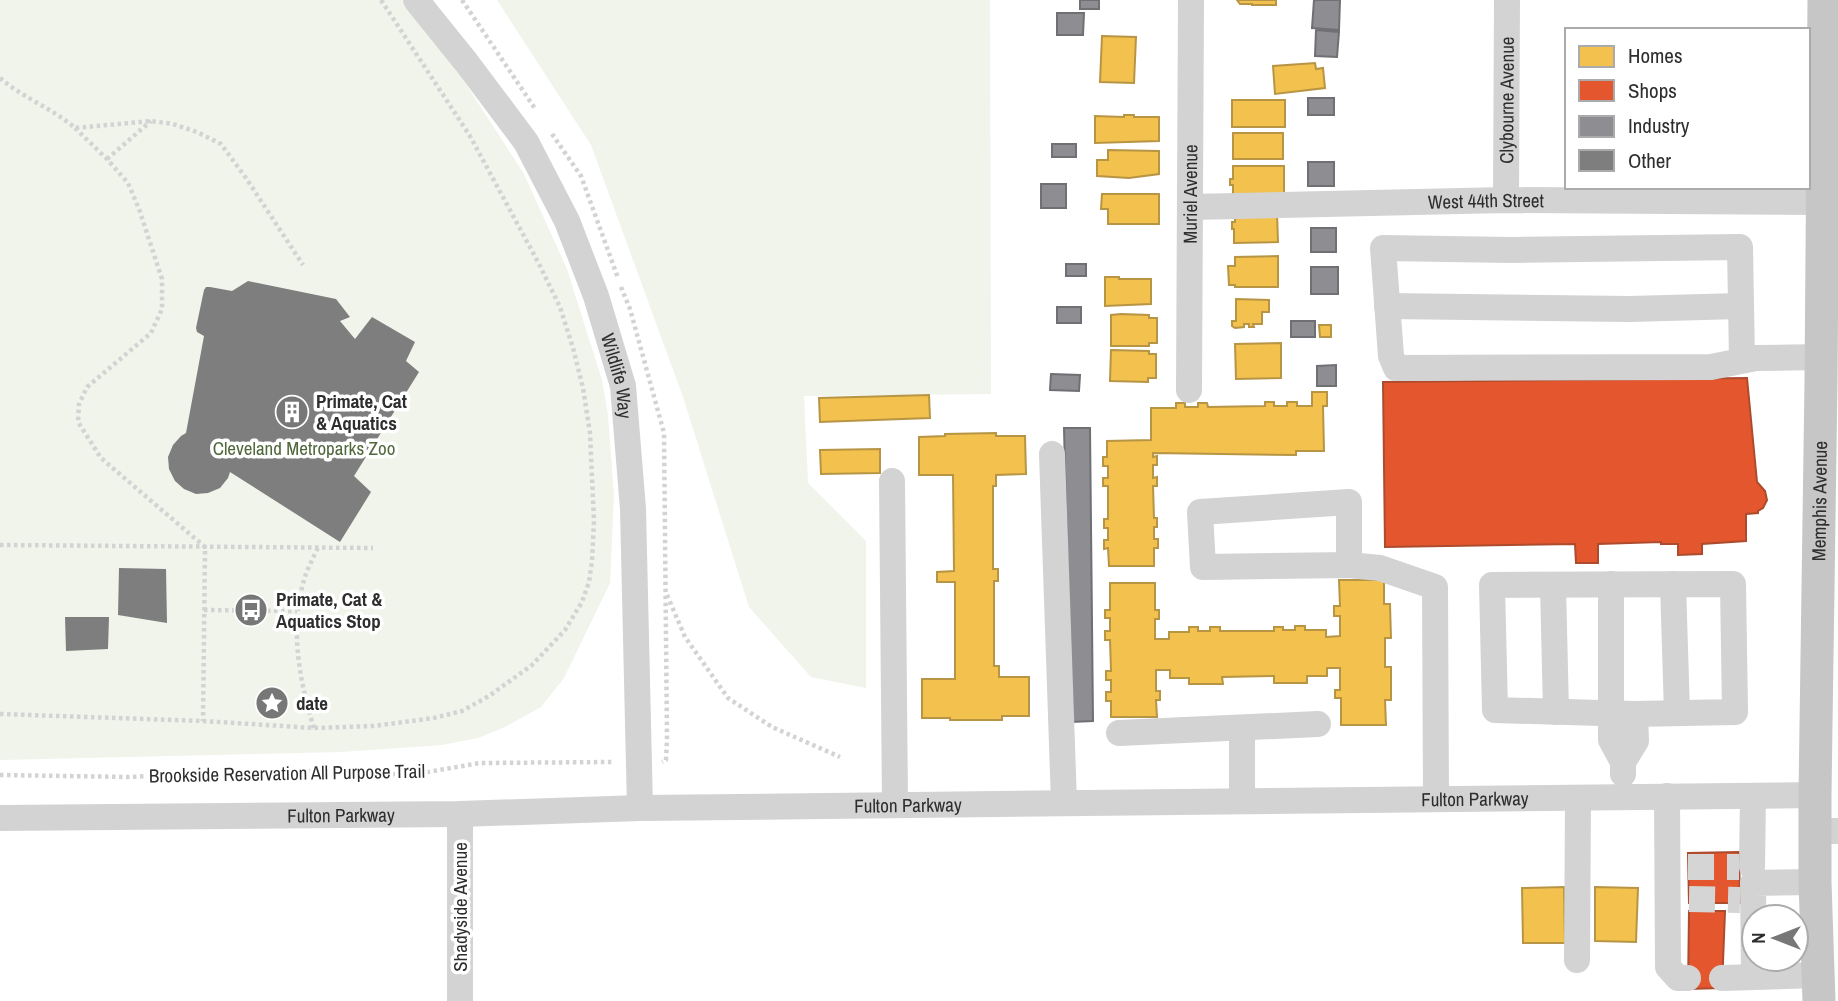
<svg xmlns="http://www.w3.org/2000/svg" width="1838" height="1001" font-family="'Archivo Narrow',sans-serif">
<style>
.green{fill:#f0f4eb}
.homes{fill:#f2c14e;stroke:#b79544;stroke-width:2}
.shops{fill:#e4572e;stroke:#ad4b2e;stroke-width:2}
.industry{fill:#8d8d92;stroke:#707074;stroke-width:2}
.building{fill:#7e7e7e}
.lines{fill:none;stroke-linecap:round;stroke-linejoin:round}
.minor-tunnel{stroke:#d5d5d5;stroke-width:26;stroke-dasharray:26 13;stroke-linecap:butt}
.path{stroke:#d3d3d3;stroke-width:4.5;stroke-dasharray:3.5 3.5;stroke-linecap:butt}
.minor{stroke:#d3d3d3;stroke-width:26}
.major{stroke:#c6c6c6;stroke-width:33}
.labels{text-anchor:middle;stroke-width:7;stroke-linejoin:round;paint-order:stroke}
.street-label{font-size:19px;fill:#2e2e2e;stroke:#fff}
.poi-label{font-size:19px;font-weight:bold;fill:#2e2e2e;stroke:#fff;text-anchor:start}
.park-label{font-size:19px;fill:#51683c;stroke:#fff}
</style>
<rect width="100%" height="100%" fill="#fff"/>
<path class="green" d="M0 0H402L462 78 524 174 567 269 602 380 608 415 614 496 610 583 564 678 541 707 505 727 478 738 442 745 341 752 0 760Z
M497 0H990L991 394 804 396 808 483 866 541V688L811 677 749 607 683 397 591 145Z"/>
<path class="homes" d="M1237 0H1276V5H1252V4H1240Z
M1102 36 1136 37 1134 83 1100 82Z
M1315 63 1316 69 1323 68 1325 88 1275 94 1273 66Z
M1232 100H1285V127H1232Z
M1124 115H1134V117H1159V141L1095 143V116L1124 117Z
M1233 133H1283V159H1233Z
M1108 150 1159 151V174L1129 178 1097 176V160H1108Z
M1233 166H1284V196H1233V185H1230V179H1233Z
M1102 194H1159V224H1108V209H1101Z
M1277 213 1278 242 1234 243V229H1232V222H1235V214Z
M1278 256V287H1235V285H1229L1228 266H1235V257Z
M1105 277H1119V279H1151V304L1105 306Z
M1236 299 1269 300V312H1262V324H1253L1254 327H1249V324H1244V327L1235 328 1232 326V321H1236Z
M1121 314 1149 315V318H1157V343H1149V346H1111V315Z
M1319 325H1331V337H1320Z
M1281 343V378L1236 379 1235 344Z
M1111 350 1149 351V354H1156V378H1148V382L1110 381Z
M1312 392H1327V406H1323L1324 451H1296V455L1153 453V457L1157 456V465H1153V478L1157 477V486H1153L1154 518H1157V527H1154V539H1158V548H1154V566H1109L1108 548 1104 549V540H1108V528H1104V519H1108V486H1103V478H1108V466H1103V457H1107V441L1151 440V408H1176V403H1185V407H1198V403H1207L1208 407 1265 406V402H1274V406H1287V402H1297V406H1312Z
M929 395 930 418 820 422 819 398Z
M996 433V436H1025L1026 474 996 475V486H993V569H998V581H994V666H999V677H1029V716H1002V720H950V718H922V679H955V582H937V572L954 571 953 475H919V437L945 436V434Z
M880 449V473L821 474 820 450Z
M1339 580H1384V604H1390L1391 638H1385V667H1391V700H1385L1386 725H1341V698H1335V690H1340V668H1327V676H1307V683H1274V676L1222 677 1223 684H1189V678H1170V670H1156V691H1160V700H1156L1157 717H1111V701H1106V692H1111V680H1106V671H1111L1110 640H1105V631H1110V618H1105V610H1110V583H1155V610H1159V619H1155V639H1169V632H1189V627H1198V631H1210V627H1220V631H1274V627H1283V630H1295V626H1305V630H1326V637L1340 636V616H1334V606H1340Z
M1564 887 1565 943H1523L1522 888Z
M1595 887 1638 888 1636 942 1595 941Z"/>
<path class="shops" d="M1747 378 1757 482 1765 491 1767 500 1763 508 1758 511V513L1746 514V541L1702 544V554L1678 555V544H1661V542L1598 544V563H1576L1575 544 1385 547 1383 382Z
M1739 852 1740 903H1689L1688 853Z
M1689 911H1725L1722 988 1688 989Z"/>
<path class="industry" d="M1080 0H1099V9H1080Z
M1314 0H1340L1339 30 1312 28Z
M1057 13H1084L1083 35H1057Z
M1316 30 1339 32 1337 57 1315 56Z
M1308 98H1334V115H1308Z
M1052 144H1076V157H1052Z
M1308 162H1334V186H1308Z
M1041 184H1066V208H1041Z
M1311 228H1336V252H1311Z
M1066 264H1086V276H1066Z
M1311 267H1338V294H1311Z
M1057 307H1081V323H1057Z
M1291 321H1315V337H1291Z
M1336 365V386H1317V366Z
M1051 374 1080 375 1079 391 1050 390Z
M1064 428H1090L1093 721 1071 722Z"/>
<path class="building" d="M248 281 336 299 350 317 340 321 355 339 372 317 415 342 406 361 419 372 354 476 371 492 340 542 230 472 228 478 220 488 208 493 196 494 184 489 175 481 169 469 168 457 173 445 181 436 186 433 204 336 197 332 196 328 204 290 206 287H210L232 291Z
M119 568 166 569 167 623 118 615Z
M65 617H109L108 649 66 651Z"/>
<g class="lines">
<path class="minor-tunnel" d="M1688 867H1739
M1689 899 1740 900"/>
<path class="path" d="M462 0 536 110
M0 78C23 98 52 108 75 128L151 121 173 124 197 132 221 144 246 178 303 265
M75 128 107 159 128 183 139 209 162 279V309L151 333 87 387 79 404 78 422 101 458 205 547 203 721
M552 134 581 176 618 278
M107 159 151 121
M621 287 630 309 664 433 667 739 666 760 662 762
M0 545 373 548
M667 595 685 637 728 698 772 727 840 757
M204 610 297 611
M0 714 203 721 314 728 374 726 434 718 462 711 489 696 532 665 565 630 582 602 589 582 592 561 594 521 590 433 583 388 573 348 560 307 538 262 470 136 381 0
M314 728C299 680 289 626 305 577 308 567 314 557 318 547
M0 775 130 777 233 772 307 771 369 775 422 773 480 763 614 762"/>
<g class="minor">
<path id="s1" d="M416 0 466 62 526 142 567 221 596 296 623 386 633 509 640 808"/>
<path id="s2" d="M1506 200 1507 0"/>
<path id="s3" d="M1190 207 1506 200 1822 202"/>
<path d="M1387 306 1629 309 1741 306"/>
<path d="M1742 360 1740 247 1512 250 1383 248 1391 356 1396 368 1711 367 1756 358 1821 357"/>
<path id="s4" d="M1189 390 1191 0"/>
<path d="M1052 454 1064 803"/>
<path d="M892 481 895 805"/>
<path d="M1349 565V502L1200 512 1203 567 1349 565 1380 568 1435 587 1436 799"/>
<path d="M1611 584V740L1623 762"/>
<path d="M1673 584 1677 713"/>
<path d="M1733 584 1735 712 1635 714 1495 710 1492 585Z"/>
<path d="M1553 585 1556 712"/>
<path d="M1242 728V801"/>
<path d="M1119 733 1318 724"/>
<path d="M1623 774V762L1636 741 1635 714"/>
<path d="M1667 796 1668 967 1678 978H1688"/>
<path d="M460 814V1001"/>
<path id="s5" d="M0 818 460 814 640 808 1815 795"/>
<path d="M1815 831H1838"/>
<path d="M1752 867 1753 796"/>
<path d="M1577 960 1578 798"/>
<path d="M1754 976 1753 883 1815 882"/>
<path d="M1722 978 1818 975"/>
</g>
<path class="major" id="s6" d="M1819 1001 1815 882V795L1821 381 1824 0"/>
</g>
<defs>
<symbol id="building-disc" viewBox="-11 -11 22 22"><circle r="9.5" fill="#777" stroke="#fff"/><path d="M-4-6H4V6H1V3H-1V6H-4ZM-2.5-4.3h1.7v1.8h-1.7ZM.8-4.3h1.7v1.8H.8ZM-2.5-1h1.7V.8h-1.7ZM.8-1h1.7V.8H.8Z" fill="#fff"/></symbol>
<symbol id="bus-disc" viewBox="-11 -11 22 22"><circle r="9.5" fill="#777" stroke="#fff"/><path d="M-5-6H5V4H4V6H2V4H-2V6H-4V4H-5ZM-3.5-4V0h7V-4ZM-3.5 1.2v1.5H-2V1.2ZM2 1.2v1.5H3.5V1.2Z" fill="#fff"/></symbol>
<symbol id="sight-disc" viewBox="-11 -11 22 22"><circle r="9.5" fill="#777" stroke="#fff"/><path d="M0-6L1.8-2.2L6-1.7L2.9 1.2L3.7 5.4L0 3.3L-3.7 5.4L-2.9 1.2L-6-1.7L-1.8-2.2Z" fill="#fff"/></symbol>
</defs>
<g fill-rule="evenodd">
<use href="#building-disc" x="273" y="393" width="38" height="38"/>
<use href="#bus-disc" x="232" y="591" width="38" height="38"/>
<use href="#sight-disc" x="253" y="684" width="38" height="38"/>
</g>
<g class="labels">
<g class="street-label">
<text dy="7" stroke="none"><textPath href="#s2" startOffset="100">Clybourne Avenue</textPath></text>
<text dy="7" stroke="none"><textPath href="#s4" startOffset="196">Muriel Avenue</textPath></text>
<text dy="7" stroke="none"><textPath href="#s3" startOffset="296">West 44th Street</textPath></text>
<text dy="7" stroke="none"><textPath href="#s1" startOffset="432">Wildlife Way</textPath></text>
<text dy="7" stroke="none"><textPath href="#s6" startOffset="500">Memphis Avenue</textPath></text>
<text transform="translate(287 773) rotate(-1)" y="7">Brookside Reservation All Purpose Trail</text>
<text dy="7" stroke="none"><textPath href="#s5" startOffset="1475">Fulton Parkway</textPath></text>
<text dy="7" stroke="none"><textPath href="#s5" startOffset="908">Fulton Parkway</textPath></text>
<text dy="7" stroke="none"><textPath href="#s5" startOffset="341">Fulton Parkway</textPath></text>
<text transform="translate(460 907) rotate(-90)" y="7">Shadyside Avenue</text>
</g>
<g class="poi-label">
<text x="316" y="408">Primate, Cat<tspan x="316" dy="22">&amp; Aquatics</tspan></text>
<text x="276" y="606">Primate, Cat &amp;<tspan x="276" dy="22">Aquatics Stop</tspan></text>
<text x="296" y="710">date</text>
</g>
<g class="park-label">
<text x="304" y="455">Cleveland Metroparks Zoo</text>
</g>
</g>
<rect x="1565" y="28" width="245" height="161" fill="#ffffff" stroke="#ababab" stroke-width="2"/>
<rect x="1579" y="46" width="35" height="21" fill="#f2c14e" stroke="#ababab" stroke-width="2"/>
<text x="1628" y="63" font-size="21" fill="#2e2e2e">Homes</text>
<rect x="1579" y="80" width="35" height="21" fill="#e4572e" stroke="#ababab" stroke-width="2"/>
<text x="1628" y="98" font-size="21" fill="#2e2e2e">Shops</text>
<rect x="1579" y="116" width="35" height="21" fill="#8d8d92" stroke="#ababab" stroke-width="2"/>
<text x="1628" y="133" font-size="21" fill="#2e2e2e">Industry</text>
<rect x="1579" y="150" width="35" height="21" fill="#7e7e7e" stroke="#ababab" stroke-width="2"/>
<text x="1628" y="168" font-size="21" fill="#2e2e2e">Other</text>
<g transform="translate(1775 938) rotate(270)"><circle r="33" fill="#ffffff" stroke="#ababab" stroke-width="2"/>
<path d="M0-5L12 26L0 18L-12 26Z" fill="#777777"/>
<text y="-10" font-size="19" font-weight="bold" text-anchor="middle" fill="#2e2e2e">N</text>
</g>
</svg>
